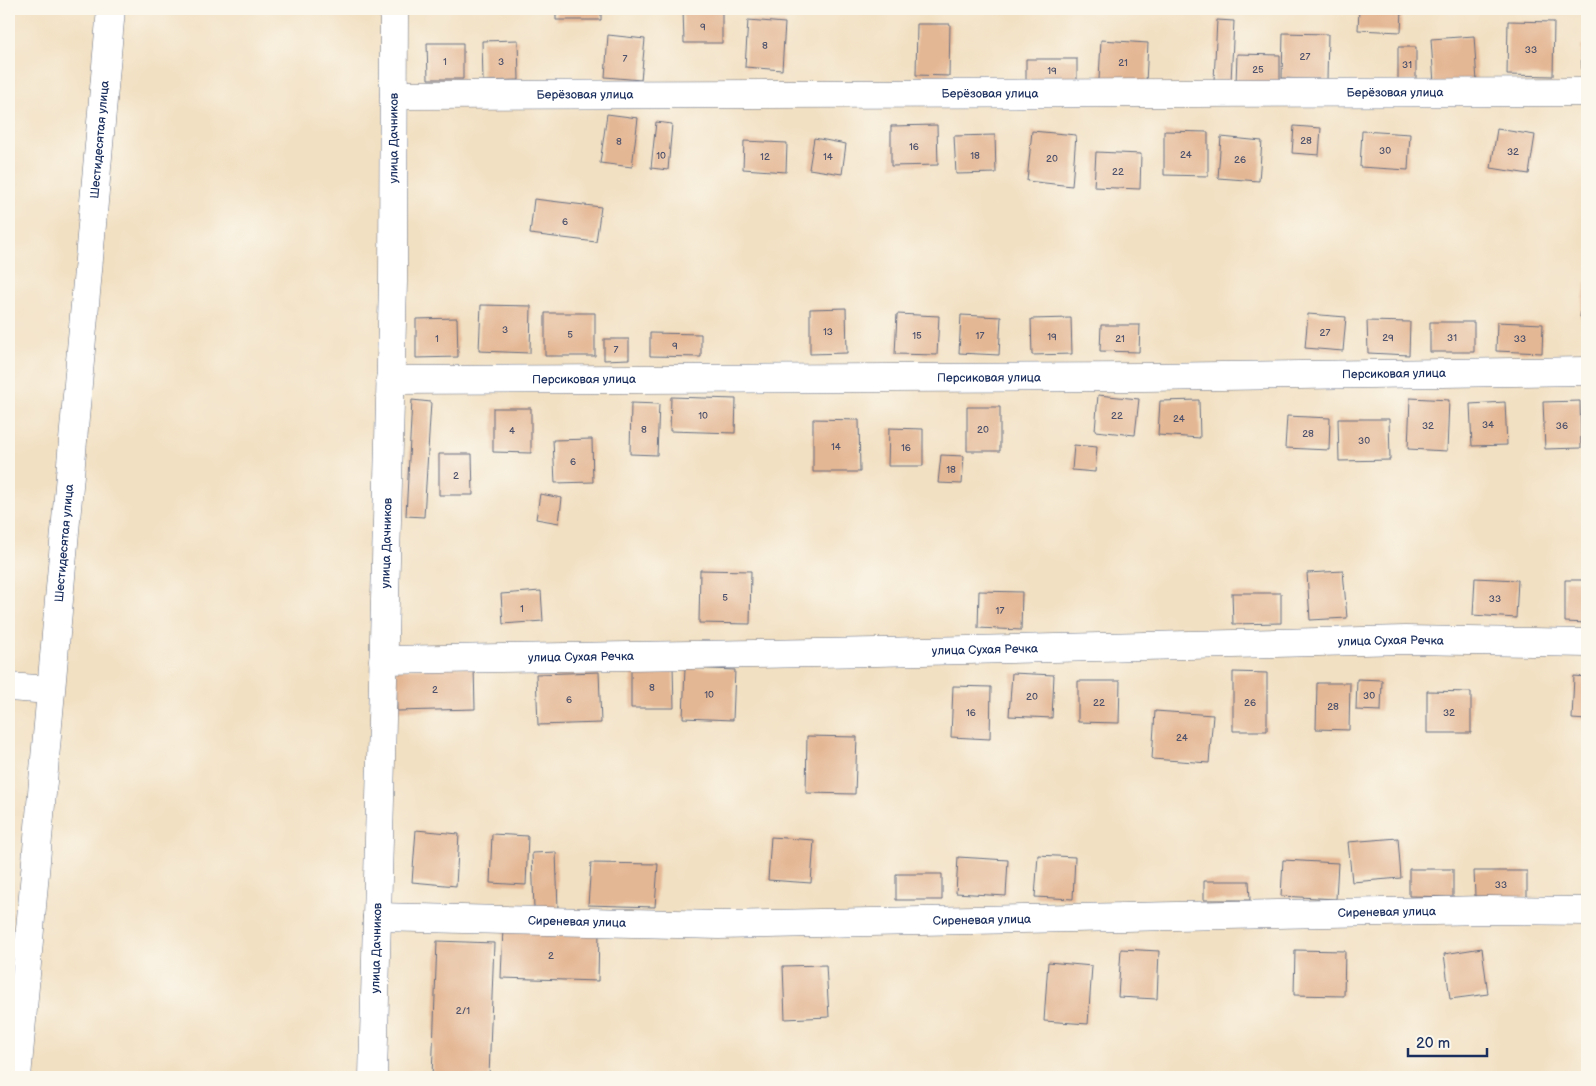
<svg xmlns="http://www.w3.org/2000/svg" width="1596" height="1086" font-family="'Balsamiq Sans',sans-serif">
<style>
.building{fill:#e4b794}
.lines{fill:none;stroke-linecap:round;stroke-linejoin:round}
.minor-casing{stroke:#666d81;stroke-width:29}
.minor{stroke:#fff;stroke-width:28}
.labels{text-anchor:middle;stroke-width:4;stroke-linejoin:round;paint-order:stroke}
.number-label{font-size:10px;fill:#4d516c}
.street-label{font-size:12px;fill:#1b2f5e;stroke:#fbf7ec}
</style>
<rect width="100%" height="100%" fill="#fbf7ec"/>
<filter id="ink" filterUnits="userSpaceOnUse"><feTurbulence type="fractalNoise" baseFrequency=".02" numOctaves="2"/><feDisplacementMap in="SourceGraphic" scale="10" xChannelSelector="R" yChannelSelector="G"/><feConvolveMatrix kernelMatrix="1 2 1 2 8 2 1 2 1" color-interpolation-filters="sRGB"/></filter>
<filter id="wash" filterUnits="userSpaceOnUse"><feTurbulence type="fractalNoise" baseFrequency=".0096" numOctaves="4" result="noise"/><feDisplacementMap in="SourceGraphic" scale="20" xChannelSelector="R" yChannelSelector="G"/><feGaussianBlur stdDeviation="1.12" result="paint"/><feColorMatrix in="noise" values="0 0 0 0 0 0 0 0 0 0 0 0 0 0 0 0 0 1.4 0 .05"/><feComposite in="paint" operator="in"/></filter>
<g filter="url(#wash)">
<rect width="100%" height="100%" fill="#f2e0c2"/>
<g id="blocks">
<path class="building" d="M556 9H601V20H556Z
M683 9H722V43H684Z
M1359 9H1402L1401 32 1358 30Z
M748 20 785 23 782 70 745 67Z
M1217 20 1234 21 1231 81 1214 80Z
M1508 21 1554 22 1553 76 1507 75Z
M917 24H950L949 76 916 75Z
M1283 33 1328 34 1327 80 1282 78Z
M608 35 645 39 641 80 605 77Z
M1474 36 1477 82 1434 84 1431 39Z
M518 40 519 80 483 81 482 41Z
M1101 40 1148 43 1146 83 1099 80Z
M427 43H463V79H428Z
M1581 46H1587V80H1582Z
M1398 47H1416V81L1398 82Z
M1237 54 1280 55V84L1236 83Z
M1026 59H1077V82L1026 81Z
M607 114 638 118 632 167 600 163Z
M656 122 672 124 668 170 651 168Z
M937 125 938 165 891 166V126Z
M1294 126 1321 128 1319 155 1292 153Z
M1497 129 1535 135 1529 174 1491 168Z
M1032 131 1076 135 1072 186 1027 181Z
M1164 131 1208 132V176L1164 175Z
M1362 131 1410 134 1408 170 1360 167Z
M995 135 996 173 956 174 954 136Z
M1221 137 1262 141 1259 181 1218 178Z
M814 138 846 144 842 174 809 169Z
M744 141 787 143 786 172 743 169Z
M1096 152 1141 154 1140 189 1094 187Z
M534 199 601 207 596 242 530 234Z
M1586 282H1587V319L1580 317Z
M481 305 531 306 530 353 479 351Z
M846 308 847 353 810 354V309Z
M545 313H595V356H545Z
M897 314 939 316 937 355 895 354Z
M1308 314 1346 317 1343 351 1305 348Z
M961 315 1001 317 999 355 959 353Z
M457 318 458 357 416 358V319Z
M1071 318 1072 354 1032 355 1031 319Z
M1367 321 1410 322 1409 355 1368 353Z
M1430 322H1474V352H1430Z
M1497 322 1543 324 1542 353 1496 351Z
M1101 325H1140L1139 352 1100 351Z
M650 333 701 334V357L650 356Z
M604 339H629V359L604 360Z
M1098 395 1139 399 1135 435 1095 431Z
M671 397 736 399 735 433 670 431Z
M1410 398 1449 400 1447 451 1408 449Z
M412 400 431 402 424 517 406 516Z
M1199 400 1200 438 1158 435 1160 401Z
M1580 401 1581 448 1545 449 1543 402Z
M1505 402 1507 445 1472 446 1470 404Z
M631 403 659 404 657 455 630 454Z
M967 407H1000V451H967Z
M493 408H531V453L493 452Z
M1287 416 1330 418 1329 450 1285 448Z
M813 419 859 420 860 472H813Z
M1338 419H1389L1390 460 1339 461Z
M889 428 923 429V466H888Z
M592 439 593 482 555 483 553 440Z
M1074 445 1097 447 1095 472 1072 470Z
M439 454H472L473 495H439Z
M941 455 964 456 962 484 938 483Z
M540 494 562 498 559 523 536 519Z
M700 570 751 571 750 624 699 623Z
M1343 571 1347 618 1310 620 1307 573Z
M1475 578 1518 580 1516 618 1473 615Z
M1565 580H1587V623L1565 622Z
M541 591 543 621 503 624 501 594Z
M979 591 1022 592 1021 630 978 628Z
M1232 593H1281V623L1233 624Z
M631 665 673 666 674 708H631Z
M474 667 475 709 397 711 396 669Z
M685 668 735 670 733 720 683 718Z
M599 672 601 723 538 725 536 674Z
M1233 672 1267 673V731H1233Z
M1012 673 1054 675 1052 718 1009 716Z
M1574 676 1587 677V720L1572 719Z
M1357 679 1382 680 1381 711 1356 710Z
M1078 681H1120L1119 723 1078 722Z
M1317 683H1350L1349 730 1316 729Z
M953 686 991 687 990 739 951 737Z
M1427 691 1471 692V733H1427Z
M1155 711 1213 715 1209 763 1152 759Z
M807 736 857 737 855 794 806 793Z
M416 830 459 834 456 886 412 882Z
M492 834 528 836 526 885 490 883Z
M771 837 814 840 811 883 768 880Z
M1398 838 1401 878 1352 882 1348 842Z
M556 852 558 909 534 910 532 853Z
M1038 855 1075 857 1073 899 1035 897Z
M958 857 1008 860 1006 896 956 893Z
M1283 860 1338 863 1336 899 1281 896Z
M591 863 658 864 655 907 588 905Z
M1409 869H1453V897L1409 896Z
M1474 871H1527V897L1475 896Z
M896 874H942V900H896Z
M1204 881H1249L1250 900H1204Z
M503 928 599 931 598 981 501 978Z
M437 941 494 943 489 1077H432Z
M1482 948 1488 994 1450 999 1444 954Z
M1121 949 1159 951 1157 999 1118 997Z
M1295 950 1345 951 1344 996 1294 995Z
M1048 962 1092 966 1088 1024 1044 1021Z
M826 965 829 1017 785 1019 783 966Z"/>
</g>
</g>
<g filter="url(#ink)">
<use href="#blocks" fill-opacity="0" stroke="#666d81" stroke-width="1"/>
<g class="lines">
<defs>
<g id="minor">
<path id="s1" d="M394 95 1587 92"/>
<path id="s2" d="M390 380 1145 377 1587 371"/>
<path id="s3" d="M383 660 877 652 1405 640 1587 643"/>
<path d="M9 687 50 690"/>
<path id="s4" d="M377 917 719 925 1487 910 1587 911"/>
<path id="s5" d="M17 1077 111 9"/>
<path id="s6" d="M373 1077 393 282 394 9"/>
</g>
</defs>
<use href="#minor" class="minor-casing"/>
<use href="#minor" class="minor"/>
</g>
</g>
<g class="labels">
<g class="number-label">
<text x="703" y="30">9</text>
<text x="765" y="49">8</text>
<text x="1531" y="53">33</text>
<text x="1305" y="60">27</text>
<text x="625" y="62">7</text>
<text x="445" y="65">1</text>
<text x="501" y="65">3</text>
<text x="1123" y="66">21</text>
<text x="1407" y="68">31</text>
<text x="1258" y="73">25</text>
<text x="1052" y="74">19</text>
<text x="1306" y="144">28</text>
<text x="619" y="145">8</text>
<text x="914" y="150">16</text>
<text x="1385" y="154">30</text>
<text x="1513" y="155">32</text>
<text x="1186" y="158">24</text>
<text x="661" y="159">10</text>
<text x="975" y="159">18</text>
<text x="765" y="160">12</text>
<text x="828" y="160">14</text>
<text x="1052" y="162">20</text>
<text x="1240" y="163">26</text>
<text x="1118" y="175">22</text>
<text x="565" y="225">6</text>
<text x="505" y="333">3</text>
<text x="828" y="335">13</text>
<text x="1325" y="336">27</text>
<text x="570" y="338">5</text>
<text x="917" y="339">15</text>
<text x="980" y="339">17</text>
<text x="1052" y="340">19</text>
<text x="1388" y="341">29</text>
<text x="1452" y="341">31</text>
<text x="437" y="342">1</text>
<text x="1120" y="342">21</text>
<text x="1520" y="342">33</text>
<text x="675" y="349">9</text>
<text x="616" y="353">7</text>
<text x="703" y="419">10</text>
<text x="1117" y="419">22</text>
<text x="1179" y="422">24</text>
<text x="1488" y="428">34</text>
<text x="1428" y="429">32</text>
<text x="1562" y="429">36</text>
<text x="644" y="433">8</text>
<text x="983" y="433">20</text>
<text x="512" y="434">4</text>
<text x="1308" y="437">28</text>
<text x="1364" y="444">30</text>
<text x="836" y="450">14</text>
<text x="906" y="451">16</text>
<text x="573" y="465">6</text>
<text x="951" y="473">18</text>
<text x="456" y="479">2</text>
<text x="725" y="601">5</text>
<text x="1495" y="602">33</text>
<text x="522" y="612">1</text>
<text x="1000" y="614">17</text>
<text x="652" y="691">8</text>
<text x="435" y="693">2</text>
<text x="709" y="698">10</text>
<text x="1369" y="699">30</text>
<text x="1032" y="700">20</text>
<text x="569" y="703">6</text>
<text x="1099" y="706">22</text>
<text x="1250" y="706">26</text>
<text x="1333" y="710">28</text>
<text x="971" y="716">16</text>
<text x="1449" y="716">32</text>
<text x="1182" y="741">24</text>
<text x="1501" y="888">33</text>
<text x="551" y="959">2</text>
<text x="463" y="1014">2/1</text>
</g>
<g class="street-label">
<text dy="4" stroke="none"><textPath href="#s1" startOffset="1001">Берёзовая улица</textPath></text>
<text dy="4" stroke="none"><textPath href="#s1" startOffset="596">Берёзовая улица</textPath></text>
<text dy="4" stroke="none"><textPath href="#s1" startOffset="191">Берёзовая улица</textPath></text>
<text dy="4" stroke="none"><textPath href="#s6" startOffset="939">улица Дачников</textPath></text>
<text dy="4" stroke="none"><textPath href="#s5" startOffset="941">Шестидесятая улица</textPath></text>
<text dy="4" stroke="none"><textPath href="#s2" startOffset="1004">Персиковая улица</textPath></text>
<text dy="4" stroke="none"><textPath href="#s2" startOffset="599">Персиковая улица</textPath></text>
<text dy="4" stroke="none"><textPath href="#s2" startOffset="194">Персиковая улица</textPath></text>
<text dy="4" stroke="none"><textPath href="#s5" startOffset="536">Шестидесятая улица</textPath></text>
<text dy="4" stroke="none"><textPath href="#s6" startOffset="534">улица Дачников</textPath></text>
<text dy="4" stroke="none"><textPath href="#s3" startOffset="1008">улица Сухая Речка</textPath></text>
<text dy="4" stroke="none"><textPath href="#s3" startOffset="602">улица Сухая Речка</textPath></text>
<text dy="4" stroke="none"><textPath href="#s3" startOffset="198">улица Сухая Речка</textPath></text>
<text dy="4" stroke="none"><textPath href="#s4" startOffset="1010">Сиреневая улица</textPath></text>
<text dy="4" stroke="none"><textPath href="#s4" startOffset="605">Сиреневая улица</textPath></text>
<text dy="4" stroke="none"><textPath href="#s4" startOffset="200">Сиреневая улица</textPath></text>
<text dy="4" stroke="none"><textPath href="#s6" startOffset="129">улица Дачников</textPath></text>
</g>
</g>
<rect width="1596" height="1086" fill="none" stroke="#fbf7ec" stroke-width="30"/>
<path d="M1408 1048v8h79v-8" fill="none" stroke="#1b2f5e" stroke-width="2.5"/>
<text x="1416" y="1048" font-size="15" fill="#1b2f5e" stroke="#fbf7ec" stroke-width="4" paint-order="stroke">20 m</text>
</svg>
